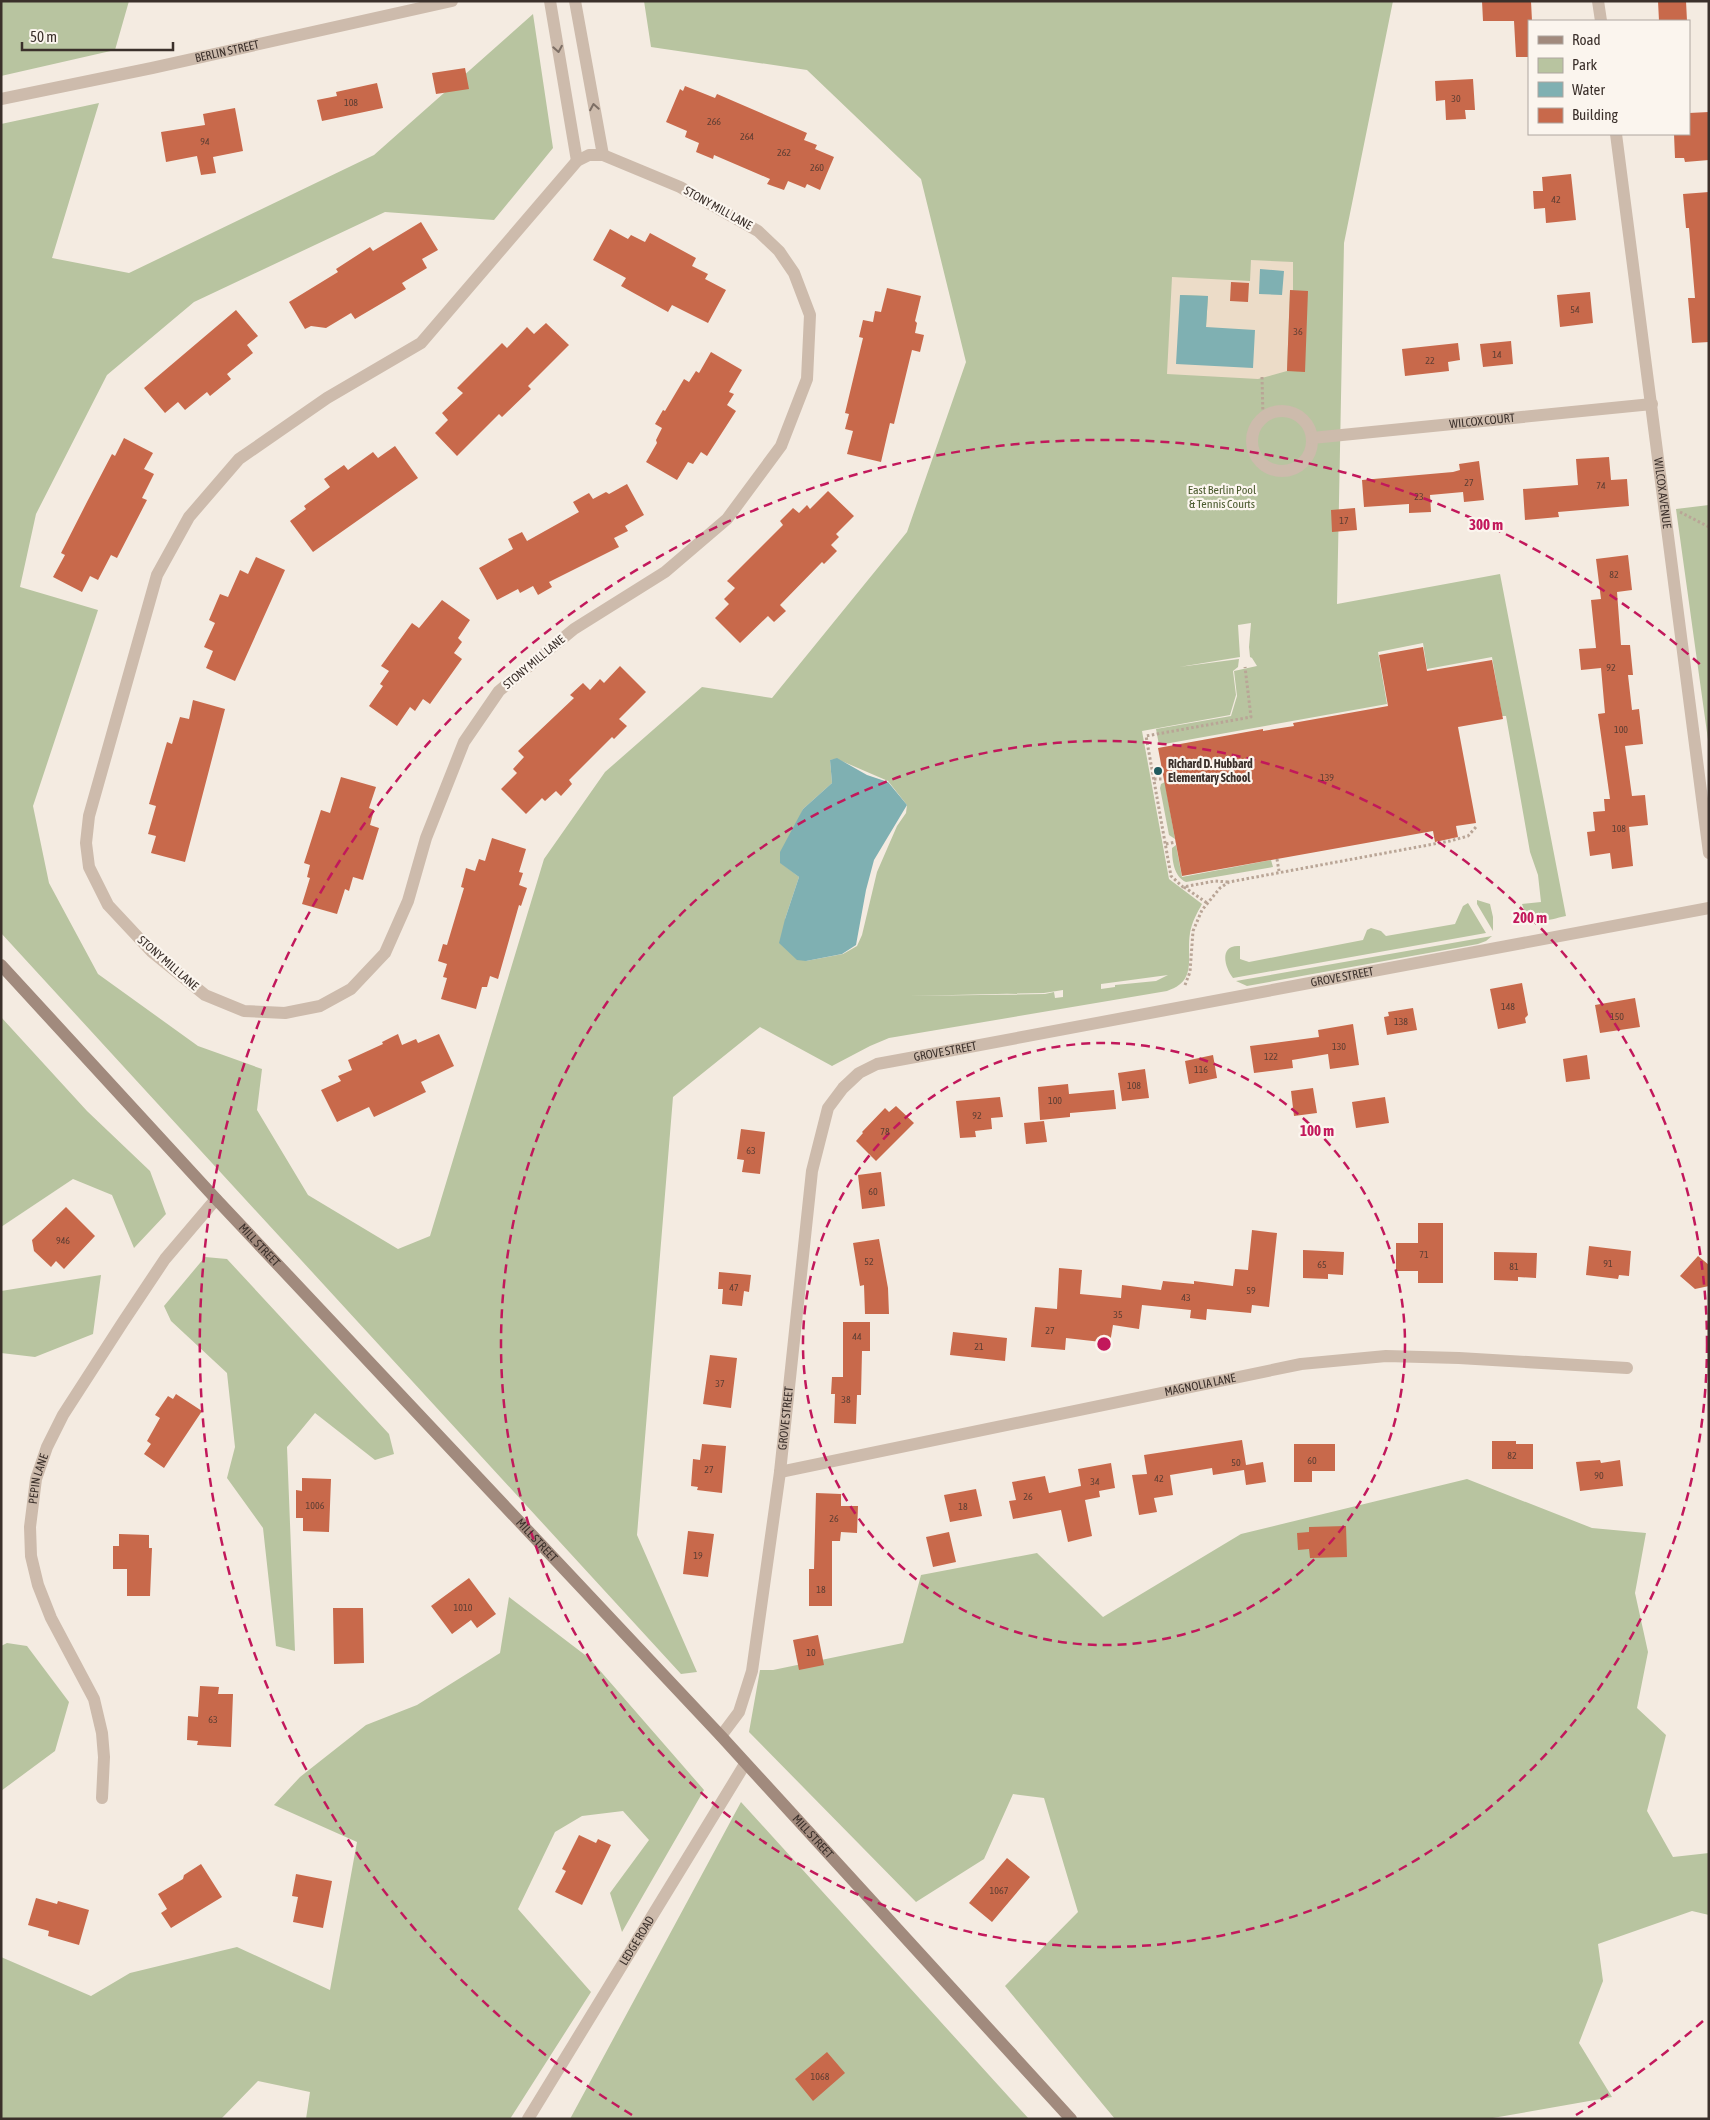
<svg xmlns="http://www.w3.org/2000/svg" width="1710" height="2120" font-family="'Asap Condensed',sans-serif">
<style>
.green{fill:#b8c4a0;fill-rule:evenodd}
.plaza{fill:#ecdcc8;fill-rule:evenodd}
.water{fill:#7fb0b2}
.building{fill:#c8694b}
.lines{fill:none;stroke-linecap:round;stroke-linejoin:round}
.path{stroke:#b9a596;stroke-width:3;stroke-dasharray:2.5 2.5;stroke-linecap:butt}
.minor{stroke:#cdbbac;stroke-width:12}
.tertiary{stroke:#cdbbac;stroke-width:12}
.secondary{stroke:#a18a7d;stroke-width:12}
.oneway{stroke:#7d6f65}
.ring{fill:none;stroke:#c2185b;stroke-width:2.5;stroke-dasharray:9 6}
.poi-dot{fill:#1f5a5e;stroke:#fbf5ee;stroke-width:2}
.labels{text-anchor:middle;stroke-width:4.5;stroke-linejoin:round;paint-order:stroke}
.number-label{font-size:10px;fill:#5e3e33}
.street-label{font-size:12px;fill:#3b302b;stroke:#fbf5ee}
.park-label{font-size:12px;fill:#4a5a2e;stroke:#fbf5ee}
.poi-label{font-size:12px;font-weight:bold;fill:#3b302b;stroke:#fbf5ee;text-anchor:start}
.centre{fill:#c2185b;stroke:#fbf5ee;stroke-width:2.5}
.ring-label{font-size:15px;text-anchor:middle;font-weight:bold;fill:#c2185b;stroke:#fbf5ee;stroke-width:4.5;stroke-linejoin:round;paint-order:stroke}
</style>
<rect width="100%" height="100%" fill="#f4ebe1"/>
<path class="green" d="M1 1H129L115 50 1 76Z
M644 1H1393L1344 243 1337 604 1500 574 1566 916C1546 920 1530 929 1522 904L1541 902 1538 875 1530 852 1506 716H1502L1492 657 1427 669 1423 643 1378 652 1387 704 1159 745 1156 729 1231 716 1237 696 1234 671 1257 666 1252 658 1250 657 1249 647 1251 623 1238 625 1240 657 1179 667 1239 659 1238 667 1233 671 1236 695 1230 715 1142 731 1169 879 1202 904C1197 913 1192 922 1190 933 1186 958 1198 981 1167 991L889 1038 870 1046 832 1066 760 1027 673 1097 637 1535 697 1672 681 1674 1 933V124L99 103 52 258 129 273 374 155 533 14 553 148 494 220 385 212 194 302 107 375 36 514 20 587 98 610 33 806 49 883 98 974 198 1046 262 1069 257 1110 308 1195 398 1249 430 1236 544 859 605 772 702 687 772 698 907 532 966 362 921 179 807 70 651 47ZM837 759 888 781 907 805 906 813 897 826 877 872 862 935 857 946 843 954 806 961 785 919 799 877 781 863 803 809 832 783 830 760ZM1168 975 1156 981 1115 985V987L1101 989V984ZM1063 990V997L1055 998 1054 992 1045 994 908 996 1044 993Z
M1709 505V747L1676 509Z
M1165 782 1175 839 1169 835 1160 788 1161 784Z
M1176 845 1182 877 1271 860 1273 867 1186 882C1174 877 1172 860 1172 848Z
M1477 900 1490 904 1493 917V931L1477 904Z
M1468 903 1486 933 1233 978C1224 967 1219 944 1240 946V959L1249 962 1363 940 1367 930 1371 928 1381 931 1386 936 1455 924 1463 906Z
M1492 936 1486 941 1478 944 1247 986 1236 981Z
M1 1017 87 1111 150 1171 166 1214 134 1248 112 1195 73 1179 1 1227Z
M205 1257 227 1259 389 1434 394 1454 375 1460 315 1413 287 1447 295 1651 276 1646 263 1528 227 1478 235 1447 227 1373 171 1321 164 1306Z
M101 1275 93 1334 35 1357 1 1353V1291Z
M1467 1479 1592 1528 1646 1533 1635 1593 1648 1652 1637 1708 1666 1735 1647 1811 1673 1857 1709 1853V1915L1692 1911 1598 1944 1603 1981 1579 2043 1612 2097 1487 2119H1115L1005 1986 1078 1912 1044 1798 1013 1794 984 1859 916 1902 749 1732 760 1670H773L903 1643 921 1575 1037 1553 1103 1617 1241 1534Z
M509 1597 589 1658 704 1790 622 1932 610 1893 649 1840 623 1811 582 1816 555 1832 518 1909 591 1992 510 2119H306L310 2092 258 2081 221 2119H1V1957L91 1996 130 1973 237 1947 330 1990 357 1842 274 1805 300 1777 366 1725 417 1705 500 1653Z
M7 1643 27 1646 69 1702 55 1751 1 1791V1646Z
M741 1802 1029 2119H570Z"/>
<path class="plaza" d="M1251 260 1293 262V290L1290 291 1287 371 1258 379 1167 374 1172 277 1250 281ZM1180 295 1208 296 1206 327Z"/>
<path class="water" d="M1260 269 1284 271 1282 295 1259 294Z
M1180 295 1208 296 1206 327 1255 330 1253 368 1176 364Z
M837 758 867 775 888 782 907 805 874 860 866 890 856 945 842 954 806 961 797 960 779 943 785 919 799 877 780 863V852L803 809 832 783 830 760Z"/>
<path class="building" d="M1482 1H1531L1532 21H1529V57H1516L1514 21H1483Z
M1658 1H1686L1687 21H1659Z
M465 68 469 89 436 94 432 73Z
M1473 79 1475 110H1465L1466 119 1446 120 1445 100 1436 101 1435 81Z
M377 83 383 108 322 121 317 100 337 96 336 92Z
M685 86 715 98 717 94 807 133 804 140 817 145 815 149 834 157 820 190 807 184 805 188 788 181 784 190 767 184 770 179 714 155 713 159 696 152 699 143 685 137 687 131 666 122 680 89 683 91Z
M235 108 243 151 213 157 216 173 201 175 197 156 166 162 161 132 205 125 203 114Z
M1709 112V160L1685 162 1684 158H1675L1674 134H1689V113Z
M1571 174 1576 220 1546 223 1545 208 1534 209 1533 191H1543L1542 177Z
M1709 192V342L1692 343 1688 298H1695L1689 228H1686L1683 194Z
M421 222 438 250 422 259 427 268 402 283 406 289 355 319 351 313 326 328 311 326 305 329 289 302 338 272 336 269 370 247 373 251Z
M610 229 628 239 631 235 645 242 650 233 696 258 692 266 708 274 705 279 726 290 708 323 672 305 668 312 621 286 626 278 593 260Z
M1231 282 1249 283 1248 302 1230 301Z
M887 288 921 296 915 321 917 323 915 333 924 335 920 352 912 350 894 424 890 423 881 462 847 454 853 431 845 429 849 414 845 413 863 338 859 337 863 320 873 322 875 311 881 312Z
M1290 290 1308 291 1305 372 1287 371Z
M1590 292 1593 323 1560 327 1557 295Z
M236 310 258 336 247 345 253 353 227 374 231 379 210 396 207 392 185 410 178 402 165 413 144 388Z
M546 323 569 345 528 386 531 389 502 417 499 414 457 456 435 433 448 420 442 413 463 393 457 388 502 343 507 348 527 327 534 334Z
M1511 341 1513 364 1483 367 1480 344Z
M1458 343 1460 360 1448 362 1449 371 1405 376 1402 349Z
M711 352 742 370 729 392 734 394 727 405 736 411 707 456 701 452 693 464 688 462 677 480 646 462 657 443 656 440 662 428 655 424 663 410 665 411 684 379 689 382 696 371 699 373Z
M124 438 153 453 144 469 154 474 142 498 147 500 117 558 111 555 98 580 90 576 82 592 53 577 65 555 61 553 88 500 112 454 115 456Z
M395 446 418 478 313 552 290 521 306 509 304 506 330 487 324 479 344 465 348 470 373 452 378 458Z
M1609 457 1611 480 1627 479 1629 506 1558 512 1559 517 1525 520 1523 489 1578 485 1576 459Z
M1479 461 1484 500 1464 502 1463 492 1430 495 1431 512 1409 513V504L1364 507 1362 480 1453 472 1460 470 1459 464Z
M627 484 644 515 625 526 628 531 614 538 619 547 549 582 552 587 538 595 533 586 520 593 518 589 497 600 479 568 513 549 508 539 522 532 527 541 579 512 573 502 589 493 593 499 606 492 609 494Z
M828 491 854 516 836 534 839 537 831 545 837 551 824 564 822 562 780 605 786 611 774 622 768 616 740 643 715 618 729 604 724 599 735 588 727 581 783 525 780 521 793 508 799 513 807 505 810 509Z
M1355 508 1357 530 1332 532 1331 510Z
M1628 555 1632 590 1617 592 1621 645H1630L1633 675H1628L1632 710 1639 709 1643 744 1625 746 1632 796 1645 795 1648 825 1629 827 1633 866 1612 869 1610 853 1590 856 1587 832 1595 831 1593 812 1605 811 1604 799H1610L1598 714 1605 713 1601 668 1581 670 1579 649 1596 648 1591 600 1601 599 1596 559Z
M256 557 285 570 235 681 206 668 213 651 204 647 215 623 209 620 220 594 228 597 240 570 248 574Z
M442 600 470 620 458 638 462 642 454 653 462 659 430 704 423 699 415 711 410 707 397 726 369 706 383 686 380 684 389 671 381 666 412 623 419 628Z
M1423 647 1427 671 1492 660 1503 719 1458 727 1476 823 1456 826 1458 837 1435 842 1433 831 1182 876 1158 748 1263 729V731L1294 726 1293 723 1388 706 1379 655Z
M620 666 646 692 619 719 627 726 614 739 612 737 569 780 572 784 561 796 556 791 545 801 542 798 526 814 501 789 517 773 513 769 524 757 518 751 574 698 570 695 583 683 590 690 600 679 604 683Z
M193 700 225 709 185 862 151 853 156 836 148 834 156 806 149 804 167 742 172 744 180 717 189 719Z
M341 777 376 787 369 808 374 810 370 825 379 828 363 880 353 877 349 891 345 889 337 914 302 904 310 878 307 877 310 865 304 863 321 810 330 813Z
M492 838 526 849 519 872 523 873 519 885 527 888 521 906 519 905 498 979 490 976 487 987H482L476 1009 441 999 447 978 443 977 447 964 438 961 443 944 447 945 464 888 461 887 466 868 475 871 479 859 485 861Z
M1522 983 1528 1015 1525 1018 1526 1023 1498 1029 1490 989Z
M1635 998 1640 1027 1600 1033 1595 1005Z
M1413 1008 1417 1030 1387 1035 1384 1017 1389 1016 1388 1012Z
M1353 1024 1359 1065 1330 1069 1328 1054 1292 1060 1293 1068 1254 1073 1250 1046 1319 1037 1318 1030Z
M398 1034 402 1045 416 1039 418 1043 439 1034 454 1066 421 1082 426 1092 391 1109 374 1117 369 1107 337 1122 321 1090 341 1081 338 1076 352 1070 348 1060 383 1044 382 1042Z
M1213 1055 1217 1078 1189 1084 1185 1061Z
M1587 1055 1590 1079 1566 1082 1563 1059Z
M1145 1069 1149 1098 1122 1101 1118 1073Z
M1068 1084 1069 1094 1114 1090 1116 1109 1070 1113V1117L1040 1120 1038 1087Z
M1313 1088 1317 1113 1294 1116 1291 1091Z
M1000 1097 1003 1117 991 1118 992 1129 975 1131 976 1137 960 1138 956 1101Z
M1385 1097 1389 1123 1356 1128 1352 1102Z
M896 1106 914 1123 876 1161 856 1141 863 1133 862 1132 885 1108 889 1112Z
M1044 1121 1047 1142 1026 1144 1024 1123Z
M741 1129 765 1132 760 1174 742 1172 744 1160 737 1159Z
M881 1172 885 1206 862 1209 858 1175Z
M66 1207 95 1236 64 1269 56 1261 51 1267 34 1251 32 1240Z
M1418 1223H1443V1283H1418V1271H1396V1243H1418Z
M1252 1230 1277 1233 1269 1307 1252 1305 1251 1313 1207 1309 1206 1320 1190 1318 1191 1310 1142 1305 1139 1329 1113 1325 1110 1343 1066 1338 1065 1350 1031 1347 1035 1307 1057 1309 1059 1268 1082 1270 1080 1294 1121 1298 1122 1285 1161 1290 1163 1281 1194 1284V1281L1233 1286 1235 1269 1248 1270Z
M879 1239 888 1288 889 1314H865L864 1285 860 1286 853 1243Z
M1589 1246 1631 1251 1629 1276 1619 1275 1618 1279 1586 1275Z
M1303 1250 1344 1252 1343 1275 1328 1274V1279L1303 1278Z
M1494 1252 1537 1253 1536 1278 1518 1277V1281L1494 1280Z
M1698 1256 1709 1265V1286L1695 1289 1680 1276Z
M719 1272 751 1275 749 1292 744 1291 742 1306 722 1304 723 1289H718Z
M843 1322H870V1351H862L861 1395H857L856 1424 834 1423 835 1394H831L832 1377H843Z
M953 1332 1007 1338 1005 1361 950 1355Z
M710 1355 737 1358 731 1408 703 1404Z
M176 1394 202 1411 164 1468 144 1454 151 1444 147 1441 160 1418 155 1415 168 1396 173 1399Z
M1242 1440 1246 1465 1263 1462 1266 1482 1246 1485 1244 1470 1213 1475 1212 1468 1170 1475 1173 1495 1154 1498 1157 1512 1139 1515 1132 1475 1147 1474 1144 1455Z
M1492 1441H1516V1444H1533V1469H1492Z
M702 1444 726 1446 722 1493 697 1490 698 1487 691 1486 693 1459 700 1460Z
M1294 1444H1335V1471H1312V1482H1294Z
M1600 1460 1601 1463 1620 1460 1623 1486 1580 1491 1576 1462Z
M1111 1463 1115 1488 1099 1491 1100 1497 1085 1500 1092 1536 1068 1542 1061 1510 1013 1519 1009 1501 1016 1500 1012 1482 1045 1476 1049 1493 1081 1486 1078 1469Z
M302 1478 331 1479 329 1532 303 1531V1518H296V1490L302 1491Z
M976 1489 982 1516 950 1522 944 1495Z
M816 1493 841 1494V1506H858L857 1533 841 1532 840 1541H832V1606H809V1569H814Z
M1346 1526 1347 1557 1310 1558 1309 1549 1298 1550 1297 1533 1309 1532V1527Z
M688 1531 714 1534 708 1577 683 1574Z
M949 1532 956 1562 933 1567 926 1537Z
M119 1534 149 1535V1548H152L150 1596H127V1569H113V1546H119Z
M469 1578 496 1614 477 1628 471 1620 452 1634 431 1606Z
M333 1608H363L364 1663 334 1664Z
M818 1635 824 1665 799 1670 793 1640Z
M200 1686 219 1687 218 1694H233L231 1747 197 1745 198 1741 187 1740 188 1716 198 1717Z
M579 1835 596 1843 598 1839 611 1845 582 1905 555 1892 566 1871 562 1869Z
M1007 1858 1030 1877 992 1922 969 1903Z
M201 1864 222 1897 171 1928 161 1913 167 1909 158 1894 183 1879 184 1875Z
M296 1874 332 1881 323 1928 293 1922 298 1897 292 1896Z
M36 1898 57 1904 58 1901 89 1910 79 1945 48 1936 49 1931 28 1925Z
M827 2052 845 2073 813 2101 795 2079Z"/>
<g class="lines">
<path class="path" d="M1262 377 1263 417
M1680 512 1709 527
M1154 779H1164
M1166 844 1176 842
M1277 859 1279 871
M1228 882 1215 881 1183 887 1171 876 1146 736 1251 717 1245 667
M1184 887 1207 903
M1185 985 1190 972 1193 931 1202 910 1220 888 1229 882 1450 841 1468 836 1476 827"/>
<g class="minor">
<path d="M550 1 577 161"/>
<path d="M575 1 603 155"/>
<path d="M1598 1 1601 21"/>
<path id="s1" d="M1616 134 1709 853"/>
<path d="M589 155H603L680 187 758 231 779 251 794 273 810 315 807 379 781 446 727 519 665 572 574 629 499 691 464 742 426 838 408 901 385 953 351 989 320 1006 285 1013 244 1011 205 995 151 951 108 905 89 867 86 843 89 816 157 575 189 517 239 459 327 398 421 343 577 161Z"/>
<circle cx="1282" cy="441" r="30"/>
<path id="s2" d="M1312 438 1652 404"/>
<path id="s3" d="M780 1472 1301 1364 1386 1356 1459 1358 1627 1368"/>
<path id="s4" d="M721 1736 739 1712 752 1671 780 1472 812 1171 828 1108 843 1088 859 1073 877 1064 937 1053 1709 908"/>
<path id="s5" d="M102 1798 104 1757 102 1733 94 1699 51 1618 38 1585 31 1556 30 1527 36 1479 47 1447 63 1415 123 1322 165 1259 216 1199"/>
<path id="s6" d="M528 2119 745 1764"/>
</g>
<path class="tertiary" id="s7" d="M1 99 152 68 452 1"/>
<path class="secondary" id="s8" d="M1 965 216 1199 721 1736 1071 2119"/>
</g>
<defs><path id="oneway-chevron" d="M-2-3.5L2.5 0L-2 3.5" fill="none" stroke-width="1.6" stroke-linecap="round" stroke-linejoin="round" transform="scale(1.25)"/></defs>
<g class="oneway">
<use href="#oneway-chevron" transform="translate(558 49) rotate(80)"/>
<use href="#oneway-chevron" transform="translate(594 107) rotate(-100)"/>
</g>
<g class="ring">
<circle cx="1104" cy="1344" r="301"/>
<circle cx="1104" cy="1344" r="603"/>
<path d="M1703 2021A904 904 0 0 1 1576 2115M632 2115A904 904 0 1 1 1703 667"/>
</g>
<circle class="poi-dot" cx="1158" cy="771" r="5"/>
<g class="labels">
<g class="number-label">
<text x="1456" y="102">30</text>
<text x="351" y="106">108</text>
<text x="714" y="125">266</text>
<text x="747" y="140">264</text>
<text x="205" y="145">94</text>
<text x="784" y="156">262</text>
<text x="817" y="171">260</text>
<text x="1556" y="203">42</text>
<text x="1575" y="313">54</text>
<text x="1298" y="335">36</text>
<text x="1497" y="358">14</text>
<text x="1430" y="364">22</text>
<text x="1469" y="486">27</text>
<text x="1601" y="489">74</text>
<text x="1419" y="500">23</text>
<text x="1344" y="524">17</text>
<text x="1614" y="578">82</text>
<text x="1611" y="671">92</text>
<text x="1621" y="733">100</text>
<text x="1327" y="781">139</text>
<text x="1619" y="832">108</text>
<text x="1508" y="1010">148</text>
<text x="1617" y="1020">150</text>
<text x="1401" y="1025">138</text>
<text x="1339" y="1050">130</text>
<text x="1271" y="1060">122</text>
<text x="1201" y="1073">116</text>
<text x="1134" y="1089">108</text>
<text x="1055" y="1104">100</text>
<text x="977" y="1119">92</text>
<text x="885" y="1135">78</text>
<text x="751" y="1154">63</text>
<text x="873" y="1195">60</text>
<text x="63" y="1244">946</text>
<text x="1424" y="1258">71</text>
<text x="869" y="1265">52</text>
<text x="1608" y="1267">91</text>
<text x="1322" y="1268">65</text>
<text x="1514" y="1270">81</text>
<text x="734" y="1291">47</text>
<text x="1251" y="1294">59</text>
<text x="1186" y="1301">43</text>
<text x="1118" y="1318">35</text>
<text x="1050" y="1334">27</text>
<text x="857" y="1340">44</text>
<text x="979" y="1350">21</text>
<text x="720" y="1387">37</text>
<text x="846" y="1403">38</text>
<text x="1512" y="1459">82</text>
<text x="1312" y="1464">60</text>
<text x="1236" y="1466">50</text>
<text x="709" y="1473">27</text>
<text x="1599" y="1479">90</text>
<text x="1159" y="1482">42</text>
<text x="1095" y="1485">34</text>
<text x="1028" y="1500">26</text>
<text x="315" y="1509">1006</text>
<text x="963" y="1510">18</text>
<text x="834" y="1522">26</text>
<text x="698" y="1559">19</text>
<text x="821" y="1593">18</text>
<text x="463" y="1611">1010</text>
<text x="811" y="1656">10</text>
<text x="213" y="1723">63</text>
<text x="999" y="1894">1067</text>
<text x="820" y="2080">1068</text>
</g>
<g class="street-label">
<text dy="4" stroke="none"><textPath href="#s7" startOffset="231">BERLIN STREET</textPath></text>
<text transform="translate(718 208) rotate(29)" y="4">STONY MILL LANE</text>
<text dy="4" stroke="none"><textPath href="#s2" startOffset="171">WILCOX COURT</textPath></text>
<text dy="4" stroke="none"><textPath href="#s1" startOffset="362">WILCOX AVENUE</textPath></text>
<text transform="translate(534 662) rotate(-40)" y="4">STONY MILL LANE</text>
<text transform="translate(168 963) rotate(41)" y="4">STONY MILL LANE</text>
<text dy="4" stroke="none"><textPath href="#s4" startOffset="1182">GROVE STREET</textPath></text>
<text dy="4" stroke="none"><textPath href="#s4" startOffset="778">GROVE STREET</textPath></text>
<text dy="4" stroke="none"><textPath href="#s8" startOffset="381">MILL STREET</textPath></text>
<text dy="4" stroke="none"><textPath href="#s3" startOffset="429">MAGNOLIA LANE</textPath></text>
<text dy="4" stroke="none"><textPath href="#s4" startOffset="328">GROVE STREET</textPath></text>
<text dy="4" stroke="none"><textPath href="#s5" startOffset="335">PEPIN LANE</textPath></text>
<text dy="4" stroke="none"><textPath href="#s8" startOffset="786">MILL STREET</textPath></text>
<text dy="4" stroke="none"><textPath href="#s8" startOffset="1191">MILL STREET</textPath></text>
<text dy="4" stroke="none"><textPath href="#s6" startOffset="209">LEDGE ROAD</textPath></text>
</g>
<g class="park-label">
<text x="1222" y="494">East Berlin Pool<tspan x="1222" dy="14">&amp; Tennis Courts</tspan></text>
</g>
<g class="poi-label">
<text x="1168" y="768">Richard D. Hubbard<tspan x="1168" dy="14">Elementary School</tspan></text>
</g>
</g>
<circle cx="1104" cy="1344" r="8" class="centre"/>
<g class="ring-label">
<text x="1486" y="530">300 m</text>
<text x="1530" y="923">200 m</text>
<text x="1317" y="1136">100 m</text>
</g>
<rect width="1710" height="2120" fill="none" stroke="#3b302b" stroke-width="5"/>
<rect x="1528" y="20" width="162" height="115" fill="#fbf5ee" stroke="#aea6a0"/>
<rect x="1538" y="36" width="25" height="8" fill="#a18a7d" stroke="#aea6a0"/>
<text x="1572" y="45" font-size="15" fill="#3b302b">Road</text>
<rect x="1538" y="58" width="25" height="15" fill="#b8c4a0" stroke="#aea6a0"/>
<text x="1572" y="70" font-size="15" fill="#3b302b">Park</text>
<rect x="1538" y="82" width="25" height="15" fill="#7fb0b2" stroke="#aea6a0"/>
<text x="1572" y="95" font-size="15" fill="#3b302b">Water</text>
<rect x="1538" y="108" width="25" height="15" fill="#c8694b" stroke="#aea6a0"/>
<text x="1572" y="120" font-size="15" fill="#3b302b">Building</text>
<path d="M22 42v8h151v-8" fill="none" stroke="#3b302b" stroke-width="2.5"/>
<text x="30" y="42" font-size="15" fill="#3b302b" stroke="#fbf5ee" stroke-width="4" paint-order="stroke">50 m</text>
</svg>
